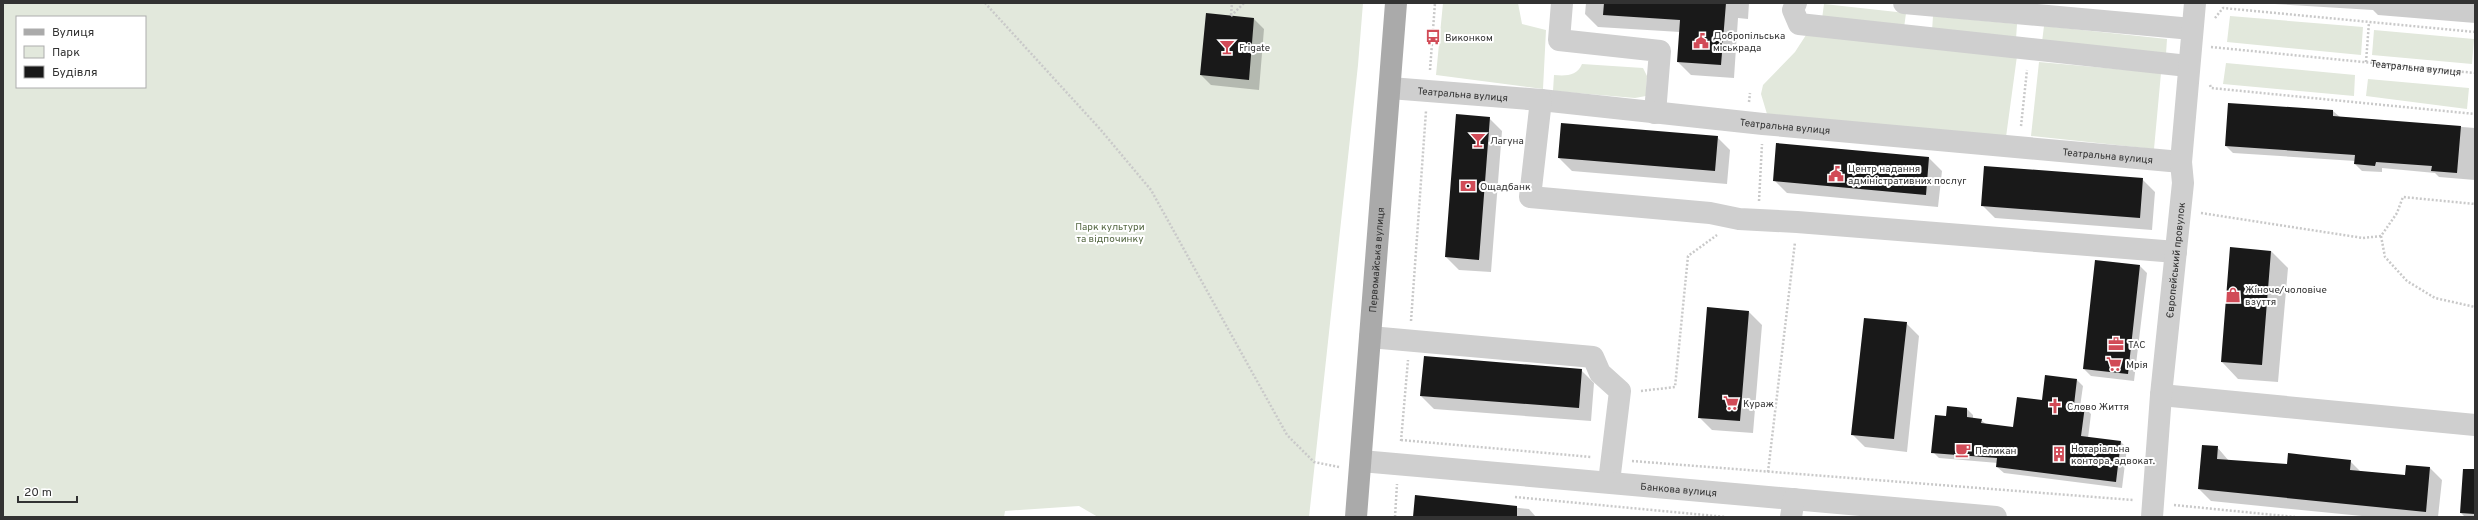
<svg xmlns="http://www.w3.org/2000/svg" width="2478" height="520" font-family="Overpass,sans-serif">
<style>
.green{fill:#e2e8dc;fill-rule:evenodd}
.shadow{fill:#0003}
.building{fill:#191919}
.lines{fill:none;stroke-linecap:round;stroke-linejoin:round}
.path{stroke:#c9c9c9;stroke-width:2.5;stroke-dasharray:2 2;stroke-linecap:butt}
.minor{stroke:#cfcfcf;stroke-width:22}
.major{stroke:#aaa;stroke-width:22}
.labels{text-anchor:middle;stroke-width:4;stroke-linejoin:round;paint-order:stroke}
.poi-label{font-size:10px;fill:#323232;stroke:#fff;text-anchor:start}
.street-label{font-size:10px;fill:#323232;stroke:#fff}
.park-label{font-size:10px;fill:#566944;stroke:#fff}
</style>
<rect width="100%" height="100%" fill="#fff"/>
<path class="green" d="M3 3H1363L1358 65 1309 517H1098L1079 506 1005 511 1004 517H3ZM17 17H145V87H17Z
M1443 3H1518L1522 24 1546 30 1543 89 1436 75Z
M1824 4 1906 13 1904 28 1822 19Z
M1933 16 2017 24 2016 39 1932 31Z
M2230 16 2363 27 2361 55 2227 42Z
M2044 26 2167 39 2166 54 2042 42Z
M2374 30 2474 39 2472 64 2372 55Z
M1806 35 2017 56 2006 137 1767 114 1761 94 1763 85 1795 52Z
M2039 62 2161 73 2154 149 2031 136Z
M2226 63 2355 75 2354 96 2223 84Z
M1582 64 1643 68 1647 76 1646 96 1635 98 1553 91 1554 75C1566 76 1577 76 1582 64Z
M2368 79 2469 88 2467 109 2366 96Z"/>
<path class="shadow" d="M1586 3H1749L1748 19 1738 18 1734 78 1691 75 1678 62 1680 32 1598 27 1585 14Z
M2257 3H2475V23L2378 15 2373 10Z
M1254 19 1264 29 1259 90 1211 85 1201 75Z
M2333 111 2340 117 2475 128V180L2439 177 2435 173 2382 168V172L2362 171 2355 164V161L2233 153 2226 146Z
M1489 118 1502 131 1491 272 1459 270 1446 257Z
M1717 137 1730 150 1727 184 1572 171 1559 158Z
M1929 158 1942 171 1938 207 1787 193 1774 180Z
M2142 179 2155 192 2152 230 1995 218 1982 205Z
M2271 251 2288 268 2278 382 2238 379 2222 362Z
M2140 266 2147 273 2134 381 2091 376 2084 369Z
M1749 312 1762 325 1753 433 1712 430 1699 417Z
M1906 323 1919 336 1907 452 1865 447 1852 434Z
M1581 370 1594 383 1591 421 1434 409 1421 396Z
M2077 380 2083 386 2080 407H2084L2091 414 2088 438 2121 442 2127 448 2122 488 2004 473 1997 467 1998 463 1939 458 1933 452 1947 417 1967 409 1973 415V419L1981 420 1986 424 2014 428 2043 401Z
M2217 447 2229 461 2288 465 2350 461 2361 472 2406 476 2430 468 2442 480 2438 517H2372L2211 501 2199 489Z
M2475 472V517H2465L2461 513Z
M1416 496 1529 509 1536 517H1414Z"/>
<path class="building" d="M1604 3H1726L1721 65 1677 62 1680 20 1603 15Z
M1206 13 1254 18 1249 80 1200 75Z
M2228 103 2333 110V116L2461 126 2457 173 2431 171 2432 166 2376 162 2375 166 2354 164 2355 155 2225 146Z
M1456 114 1490 117 1479 260 1445 257Z
M1561 123 1718 136 1715 171 1558 158Z
M1776 143 1929 157 1926 195 1773 181Z
M1984 166 2143 178 2140 218 1981 206Z
M2230 247 2271 251 2262 365 2221 362Z
M2095 260 2140 265 2128 374 2083 369Z
M1707 307 1749 311 1740 421 1698 418Z
M1864 318 1907 322 1894 439 1851 435Z
M1424 356 1582 369 1579 408 1420 396Z
M2045 375 2077 379 2074 405 2085 406 2081 436 2121 441 2116 482 1996 467 1997 458 1931 453 1935 415 1946 416 1947 406 1967 408V417L1982 419 1981 423 2013 427 2017 397 2042 400Z
M2202 445 2218 446 2217 459 2287 464 2288 453 2305 455 2351 460 2350 470 2405 475 2406 465 2430 467 2426 512 2198 489Z
M2463 469H2475V514L2460 513Z
M1415 495 1517 506V517H1413Z"/>
<g class="lines">
<g class="path">
<path d="M985 3 1100 129 1151 190 1287 435 1314 462 1339 467"/>
<path d="M1231 15 1232 3"/>
<path d="M1231 16 1244 3"/>
<path d="M2215 18 2223 8 2475 32"/>
<path id="s1" d="M2211 47 2475 73"/>
<path d="M2366 62 2369 22"/>
<path d="M1430 70 1435 3"/>
<path d="M2210 85 2211 88 2475 114"/>
<path d="M1749 102 1750 93"/>
<path d="M2021 126 2027 70"/>
<path d="M1759 201 1762 144"/>
<path d="M2201 213 2363 238 2381 236 2397 213 2403 197 2475 204"/>
<path d="M2381 236 2385 257 2407 281 2435 298 2475 307"/>
<path d="M1411 321 1426 111"/>
<path d="M1641 391 1675 387 1688 256 1717 235"/>
<path d="M1401 440 1591 457"/>
<path d="M1401 441 1408 360"/>
<path d="M1632 461 2133 500"/>
<path d="M1768 472 1795 242"/>
<path d="M1515 497 1726 517"/>
<path d="M2174 505 2295 517"/>
<path d="M1395 517 1397 484"/>
</g>
<g class="minor">
<path d="M1562 3 1559 40 1660 51 1655 113"/>
<path d="M1796 3 1793 10 1799 24 2188 66"/>
<path d="M1904 3 2192 29"/>
<path id="s2" d="M1390 88 1541 100 1763 124 2181 162"/>
<path d="M1541 100 1530 197 1710 213 1739 219 1797 222 2176 252"/>
<path d="M1370 337 1593 357 1600 373 1620 391 1609 482"/>
<path d="M2161 395 2475 425"/>
<path id="s3" d="M1361 461 1996 517"/>
<path d="M1791 517 1794 499"/>
<path id="s4" d="M2152 517 2161 395 2183 183 2181 162 2195 3"/>
</g>
<path class="major" id="s5" d="M1356 517 1396 3"/>
</g>
<defs>
<symbol id="bus-bare" viewBox="-9 -9 18 18"><path d="M-5-6H5V4H4V6H2V4H-2V6H-4V4H-5ZM-3.5-4V0h7V-4ZM-3.5 1.2v1.5H-2V1.2ZM2 1.2v1.5H3.5V1.2Z" fill="#d14b57" stroke="#fff" stroke-width="2.5" paint-order="stroke"/></symbol>
<symbol id="civic-bare" viewBox="-9 -9 18 18"><path d="M-.6-6.5H3V-4.5H.6V-3L4-1V1h2V6H-6V1h2V-1L-.6-3ZM-1.2 2.5V6h2.4V2.5Z" fill="#d14b57" stroke="#fff" stroke-width="2.5" paint-order="stroke"/></symbol>
<symbol id="bar-bare" viewBox="-9 -9 18 18"><path d="M-6-5H6L.8 .8V4.5H3.5V6h-7V4.5H-.8V.8Z" fill="#d14b57" stroke="#fff" stroke-width="2.5" paint-order="stroke"/></symbol>
<symbol id="bank-bare" viewBox="-9 -9 18 18"><path d="M-6-4H6V4H-6ZM0-2.3a2.3 2.3 0 1 0 0 4.6a2.3 2.3 0 1 0 0-4.6Z" fill="#d14b57" stroke="#fff" stroke-width="2.5" paint-order="stroke"/></symbol>
<symbol id="shop-bare" viewBox="-9 -9 18 18"><path d="M-5-2.5h2.3a2.7 3.5 0 0 1 5.4 0H5L5.5 6h-11ZM-1.5-2.5h3a1.5 2.3 0 0 0-3 0Z" fill="#d14b57" stroke="#fff" stroke-width="2.5" paint-order="stroke"/></symbol>
<symbol id="office-bare" viewBox="-9 -9 18 18"><path d="M-6-3h4V-5.5h4V-3h4V5H-6ZM-1-4.5V-3h2v-1.5ZM-6 0V1H6V0Z" fill="#d14b57" stroke="#fff" stroke-width="2.5" paint-order="stroke"/></symbol>
<symbol id="supermarket-bare" viewBox="-9 -9 18 18"><path d="M-6-5.5h2.5l.6 2H6L4.5 2H-2.5L-4.4-4H-6ZM-1.5 3.2a1.3 1.3 0 1 0 .1 0ZM3 3.2a1.3 1.3 0 1 0 .1 0Z" fill="#d14b57" stroke="#fff" stroke-width="2.5" paint-order="stroke"/></symbol>
<symbol id="church-bare" viewBox="-9 -9 18 18"><path d="M-1.2-6h2.4v3.5h3.3v2.4h-3.3V6h-2.4V-.1h-3.3v-2.4h3.3Z" fill="#d14b57" stroke="#fff" stroke-width="2.5" paint-order="stroke"/></symbol>
<symbol id="cafe-bare" viewBox="-9 -9 18 18"><path d="M-5.5-4.5H6V0H3Q3 3.5 0 3.5H-2.5Q-5.5 3.5-5.5 0ZM3-3.2v2h1.7v-2ZM-6 4.5H4V6H-6Z" fill="#d14b57" stroke="#fff" stroke-width="2.5" paint-order="stroke"/></symbol>
<symbol id="building-bare" viewBox="-9 -9 18 18"><path d="M-4-6H4V6H1V3H-1V6H-4ZM-2.5-4.3h1.7v1.8h-1.7ZM.8-4.3h1.7v1.8H.8ZM-2.5-1h1.7V.8h-1.7ZM.8-1h1.7V.8H.8Z" fill="#d14b57" stroke="#fff" stroke-width="2.5" paint-order="stroke"/></symbol>
</defs>
<g fill-rule="evenodd">
<use href="#bus-bare" x="1422" y="26" width="22" height="22"/>
<use href="#civic-bare" x="1690" y="30" width="22" height="22"/>
<use href="#bar-bare" x="1216" y="36" width="22" height="22"/>
<use href="#bar-bare" x="1467" y="129" width="22" height="22"/>
<use href="#civic-bare" x="1825" y="163" width="22" height="22"/>
<use href="#bank-bare" x="1457" y="175" width="22" height="22"/>
<use href="#shop-bare" x="2222" y="284" width="22" height="22"/>
<use href="#office-bare" x="2105" y="333" width="22" height="22"/>
<use href="#supermarket-bare" x="2103" y="353" width="22" height="22"/>
<use href="#supermarket-bare" x="1720" y="392" width="22" height="22"/>
<use href="#church-bare" x="2044" y="395" width="22" height="22"/>
<use href="#cafe-bare" x="1952" y="439" width="22" height="22"/>
<use href="#building-bare" x="2048" y="443" width="22" height="22"/>
</g>
<g class="labels">
<g class="poi-label">
<text x="1713" y="39">Добропільська<tspan x="1713" dy="12">міськрада</tspan></text>
<text x="1445" y="41">Виконком</text>
<text x="1239" y="51">Frigate</text>
<text x="1490" y="144">Лагуна</text>
<text x="1848" y="172">Центр надання<tspan x="1848" dy="12">адміністративних послуг</tspan></text>
<text x="1480" y="190">Ощадбанк</text>
<text x="2245" y="293">Жіноче/чоловіче<tspan x="2245" dy="12">взуття</tspan></text>
<text x="2128" y="348">ТАС</text>
<text x="2126" y="368">Мрія</text>
<text x="1743" y="407">Кураж</text>
<text x="2067" y="410">Слово Життя</text>
<text x="2071" y="452">Нотаріальна<tspan x="2071" dy="12">контора, адвокат.</tspan></text>
<text x="1975" y="454">Пеликан</text>
</g>
<g class="street-label">
<text dy="4" stroke="none"><textPath href="#s1" startOffset="206">Театральна вулиця</textPath></text>
<text dy="4" stroke="none"><textPath href="#s2" startOffset="73">Театральна вулиця</textPath></text>
<text dy="4" stroke="none"><textPath href="#s2" startOffset="397">Театральна вулиця</textPath></text>
<text dy="4" stroke="none"><textPath href="#s2" startOffset="721">Театральна вулиця</textPath></text>
<text dy="4" stroke="none"><textPath href="#s5" startOffset="258">Первомайська вулиця</textPath></text>
<text dy="4" stroke="none"><textPath href="#s4" startOffset="258">Європейський провулок</textPath></text>
<text dy="4" stroke="none"><textPath href="#s3" startOffset="319">Банкова вулиця</textPath></text>
</g>
<g class="park-label">
<text x="1110" y="230">Парк культури<tspan x="1110" dy="12">та відпочинку</tspan></text>
</g>
</g>
<rect width="2478" height="520" fill="none" stroke="#323232" stroke-width="8"/>
<rect x="16" y="16" width="130" height="72" fill="#ffffff" stroke="#adadad"/>
<rect x="24" y="29" width="20" height="6" fill="#aaaaaa" stroke="#adadad"/>
<text x="52" y="36" font-size="12" fill="#323232">Вулиця</text>
<rect x="24" y="46" width="20" height="12" fill="#e2e8dc" stroke="#adadad"/>
<text x="52" y="56" font-size="12" fill="#323232">Парк</text>
<rect x="24" y="66" width="20" height="12" fill="#191919" stroke="#adadad"/>
<text x="52" y="76" font-size="12" fill="#323232">Будівля</text>
<path d="M18 496v6h59v-6" fill="none" stroke="#323232" stroke-width="2"/>
<text x="24" y="496" font-size="12" fill="#323232" stroke="#ffffff" stroke-width="3" paint-order="stroke">20 m</text>
</svg>
